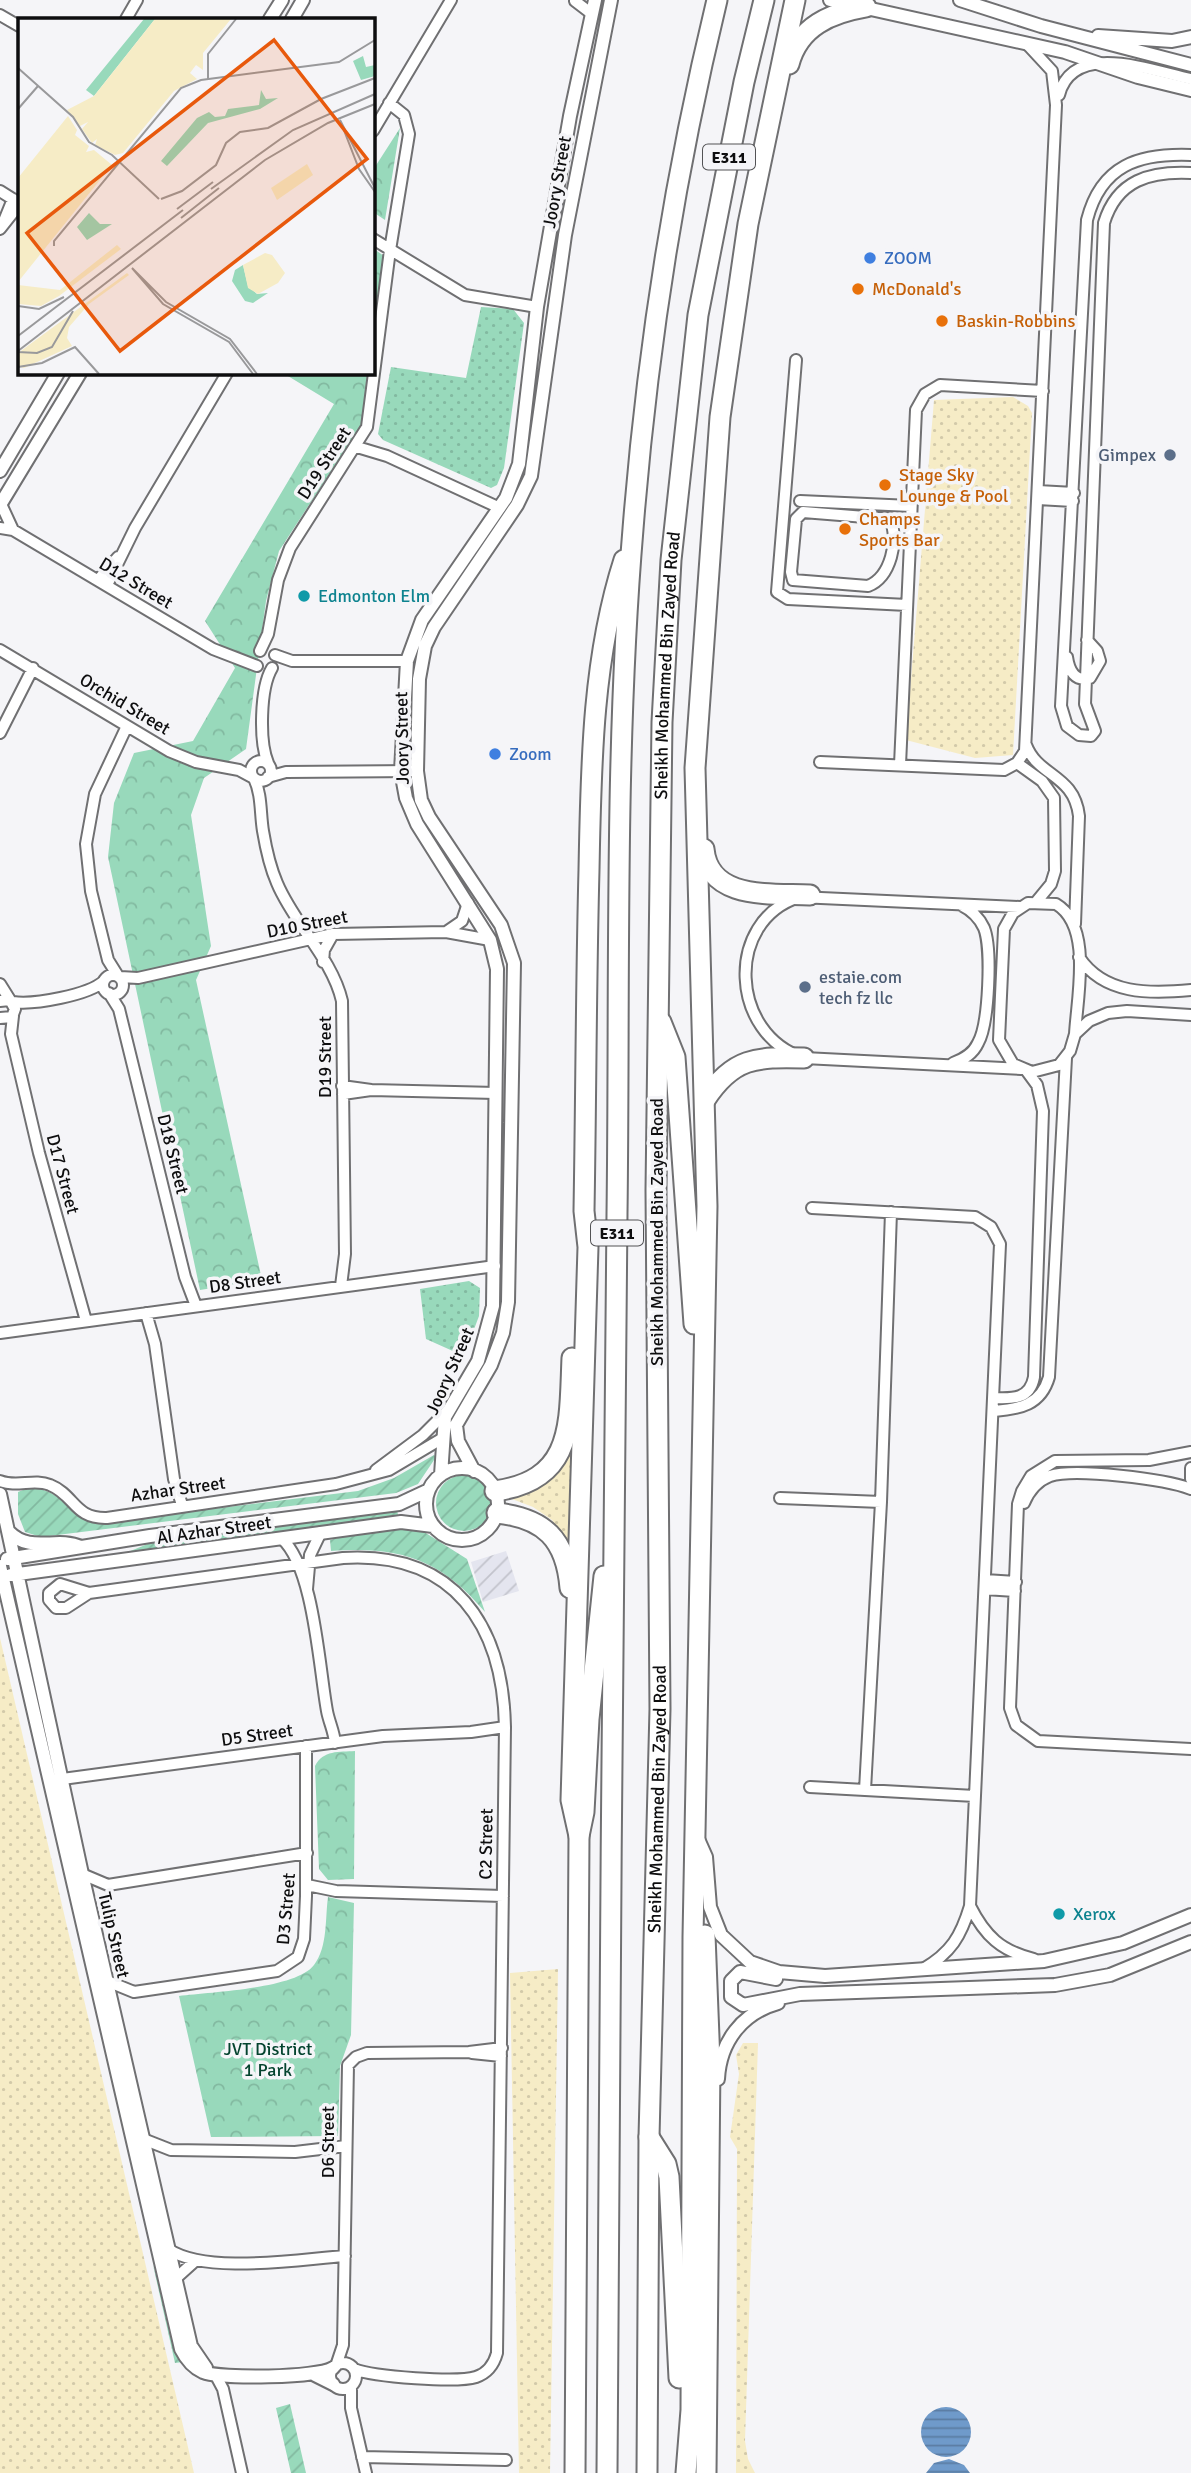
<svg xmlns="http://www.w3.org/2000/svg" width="1191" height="2473" font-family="Signika,sans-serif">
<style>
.industrial{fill:url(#industrial-furrows)}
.grass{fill:url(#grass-dots)}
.sand{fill:url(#sand-dots)}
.park{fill:url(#park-crowns)}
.garden{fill:url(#garden-furrows)}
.water{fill:url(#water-rules)}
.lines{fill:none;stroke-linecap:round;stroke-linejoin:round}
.minor-casing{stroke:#707072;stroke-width:14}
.tertiary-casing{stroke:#707072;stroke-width:16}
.motorway-casing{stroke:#707072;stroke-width:23}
.minor{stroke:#fff;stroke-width:10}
.tertiary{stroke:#fff;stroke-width:12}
.motorway{stroke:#fff;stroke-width:19}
.shop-dot{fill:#3f7fe0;stroke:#f5f5f8;stroke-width:2.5}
.food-dot{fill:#e8710a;stroke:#f5f5f8;stroke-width:2.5}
.service-dot{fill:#5c6f8a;stroke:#f5f5f8;stroke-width:2.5}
.culture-dot{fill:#0f9aa8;stroke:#f5f5f8;stroke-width:2.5}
.labels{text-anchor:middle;stroke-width:7;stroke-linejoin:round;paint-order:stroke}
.shield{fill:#f5f5f8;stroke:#535355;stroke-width:2}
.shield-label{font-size:16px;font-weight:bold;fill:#0e0e0f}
.street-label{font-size:18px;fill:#0e0e0f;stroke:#f5f5f8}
.shop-label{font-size:18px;fill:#366cbe;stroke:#f5f5f8;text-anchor:start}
.food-label{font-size:18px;fill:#c56008;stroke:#f5f5f8;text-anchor:start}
.service-label{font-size:18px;fill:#4e5e75;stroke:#f5f5f8;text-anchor:end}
.culture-label{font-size:18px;fill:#0d838f;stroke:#f5f5f8;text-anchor:start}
.park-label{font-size:18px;fill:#05442f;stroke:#f5f5f8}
.inset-road{fill:none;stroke:#99999b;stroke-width:2}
.view{fill:#e8590c;fill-opacity:0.15;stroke:#e8590c;stroke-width:3.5}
.inset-edge{fill:none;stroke:#0e0e0f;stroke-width:3.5}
</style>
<defs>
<pattern id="industrial-furrows" width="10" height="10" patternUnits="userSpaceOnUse" patternTransform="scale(1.75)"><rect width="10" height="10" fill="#e4e5ef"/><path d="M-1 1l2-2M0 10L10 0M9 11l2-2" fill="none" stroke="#c2c3cc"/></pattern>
<pattern id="grass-dots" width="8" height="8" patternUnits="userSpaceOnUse" patternTransform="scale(1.75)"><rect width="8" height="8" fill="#98d9bb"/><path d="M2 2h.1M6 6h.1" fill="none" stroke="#82b9a0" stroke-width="1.8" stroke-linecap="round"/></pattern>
<pattern id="sand-dots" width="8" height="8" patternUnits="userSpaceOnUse" patternTransform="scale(1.75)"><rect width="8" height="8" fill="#f6ecc6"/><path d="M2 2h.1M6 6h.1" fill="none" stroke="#d2c9a9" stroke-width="1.8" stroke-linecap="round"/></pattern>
<pattern id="park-crowns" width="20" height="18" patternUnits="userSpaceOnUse" patternTransform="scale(1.75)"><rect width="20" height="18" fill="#98d9bb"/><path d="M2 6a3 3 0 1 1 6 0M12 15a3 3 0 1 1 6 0" fill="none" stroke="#82b9a0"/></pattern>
<pattern id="garden-furrows" width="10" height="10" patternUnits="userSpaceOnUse" patternTransform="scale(1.75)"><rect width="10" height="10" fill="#98d9bb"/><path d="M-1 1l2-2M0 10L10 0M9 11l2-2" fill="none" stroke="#82b9a0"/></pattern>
<pattern id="water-rules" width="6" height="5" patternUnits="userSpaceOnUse" patternTransform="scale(1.75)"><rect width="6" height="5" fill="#6f9aca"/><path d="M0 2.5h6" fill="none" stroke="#5a7ca2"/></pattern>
</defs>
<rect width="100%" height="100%" fill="#f5f5f8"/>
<path class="industrial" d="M506 1551 519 1591 483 1602 471 1562Z"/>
<path class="grass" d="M481 307 513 309 524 323 504 468 497 485 491 488 383 440 378 434 391 367 466 378Z
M469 1281 480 1288 479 1316 464 1356 426 1339 420 1289Z"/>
<path class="sand" d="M1013 397 1028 406 1032 413 1013 755 975 758 906 740 934 400Z
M575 1438 570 1546 552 1520 533 1507 512 1499V1496C544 1488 564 1470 575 1438Z
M0 1638 194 2473H0Z
M558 1969 550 2473H519L510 1973Z
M743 2043H758L745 2441 748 2459 755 2473H736L737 2149 730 2137 739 2074 736 2055Z"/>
<path class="park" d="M400 128 385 220 373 212V170Z
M374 249 384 256 373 345V252Z
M283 373H369L363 422 279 551 266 601 246 749 204 778 191 815 211 946 196 980 262 1280 200 1290 108 857 114 803 134 753 193 741 235 668 205 621 334 404Z
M355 1751 354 1879 328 1880 319 1869 315 1766C323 1750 339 1752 355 1751Z
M328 1897 354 1903 351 2035 340 2066 338 2136 211 2137 179 1996C210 1992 296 1989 314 1965 328 1947 325 1918 328 1897Z"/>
<path class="garden" d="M434 1455 436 1457 418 1484 396 1493 41 1537 25 1532 18 1514V1492C55 1477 66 1516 99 1523L358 1491 394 1478Z
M436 1503a28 28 0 1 1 56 0a28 28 0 1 1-56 0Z
M397 1509 398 1515 128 1552 155 1541Z
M404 1529 421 1530 467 1559 485 1612C440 1559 400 1546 331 1551L330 1540 358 1533Z
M153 2265 183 2362 175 2363Z
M290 2404 306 2473H291L276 2408Z"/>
<path class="water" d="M921 2432a25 25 0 1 1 50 0a25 25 0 1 1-50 0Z
M949 2459 964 2465 970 2473H926L934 2463Z"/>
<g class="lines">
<defs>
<path id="minor" d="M575 1 592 14
M0 15 19 26
M126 19 137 0
M1059 95C1073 40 1152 71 1191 79
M373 131 451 0
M1191 155C1139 153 1101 165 1087 220L1061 706 1067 726 1079 735 1091 736 1095 731 1085 704 1104 223C1117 180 1150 171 1191 173
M0 191 19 203
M4 221 13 199
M0 229 19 205
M373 239 465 295 537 307
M796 360 777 592 788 599 907 605
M357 447 387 456 500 508
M1038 491 1074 493
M1038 499 1073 501
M800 501 911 506
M1 504 13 530
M803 512 890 519C899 540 891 577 868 586L793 580 791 572 796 519Z
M0 528 13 530 213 649 257 666
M98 580 118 557
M107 585 135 528 227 373
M0 650 169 751 196 762 239 770 252 777
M260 651 268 634 278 580 290 548 367 427 390 250 409 134 404 115 389 103
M275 655 292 661H407
M1067 657C1069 671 1075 682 1090 678L1100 661 1097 651 1087 640
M0 733 33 668
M1026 745C1038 777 1074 774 1079 816L1075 924
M251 771a10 10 0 1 1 20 0a10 10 0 1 1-20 0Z
M820 762 1004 770 1017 763 1025 751 1056 105 1052 71 1027 44
M268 763C259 742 260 688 272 668
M1017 763 1042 781 1054 798 1055 871 1051 884 1037 901
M900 765 916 410 925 394 940 385 1043 391
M268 777 286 772 417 771
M254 778C262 795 260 813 263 831 266 849 270 867 277 883 294 924 332 958 342 1001L345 1254 341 1286
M1020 907 799 897C724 921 730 1035 804 1058L1021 1069
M446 932 490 940
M1079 957C1104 995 1150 994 1191 990
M323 962 324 950 333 934
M103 985a10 10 0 1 1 20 0a10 10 0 1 1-20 0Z
M118 976 108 960 91 891 86 844 95 794 127 726
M120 977 138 978 333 934 446 932 462 921 468 903
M0 984 10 1000
M109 993 119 1009 185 1277 196 1306
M0 1001 10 1000 15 1009 12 1017 0 1018
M13 1002C34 1005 89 995 104 981
M13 1016 11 1034 39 1153 86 1321
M1075 1034C1077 997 1093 926 1056 904L1028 903 1013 913 1004 929 999 1040 1013 1064 1032 1072 1059 1065 1070 1051 1075 1034 1089 1021 1108 1013 1127 1011 1191 1015
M953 1063C964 1059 973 1054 978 1043 989 1024 992 948 984 928 979 917 971 910 961 905
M342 1086 371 1090
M343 1094 371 1090 496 1093
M812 1208 975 1217 991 1227 1000 1244 970 1906C961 1936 951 1953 923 1969
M146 1313 155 1344 174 1479 182 1505
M0 1333 495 1266
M994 1398C1013 1399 1030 1399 1034 1377L1043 1111 1037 1085 1026 1070
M994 1411C1020 1409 1041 1405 1049 1377L1066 1058
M1191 1452 1149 1460 1055 1461 1031 1476 1022 1491 1018 1504 1010 1708 1016 1725 1038 1741 1191 1749
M1191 1468V1479
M376 1470 423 1435 447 1411
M0 1481C17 1488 34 1478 50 1485 75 1495 74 1519 107 1518L336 1484 389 1470 443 1438
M780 1498 881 1502
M1024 1503C1029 1491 1037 1481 1050 1476 1075 1468 1166 1479 1191 1489
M281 1538C314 1566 319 1668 327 1711 329 1722 334 1731 335 1743
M985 1580 1016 1582
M60 1584 89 1593 66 1608H56L49 1600V1593Z
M307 1589 310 1555 321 1532
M985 1589 1015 1591
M89 1593 343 1558C454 1551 503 1625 505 1727L497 2353C494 2364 488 2373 476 2377 457 2383 374 2377 354 2369
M55 1780 383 1736 471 1732 505 1727
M810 1787 975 1796
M865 1790 881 1502 891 1212
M82 1874 108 1885 307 1853
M307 1885 336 1891 503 1896
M970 1906C985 1936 1001 1951 1034 1959
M107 1981 134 1992 277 1971 298 1957 304 1939 306 1896V1746
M472 2053 501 2056
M143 2139 171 2150 295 2152 346 2146
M168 2249C207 2275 299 2259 345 2256
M175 2279 195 2261
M330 2376a13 13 0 1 1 26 0a13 13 0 1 1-26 0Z
M336 2366 343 2345 348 2065 356 2057 367 2053 469 2052 502 2048
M215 2374 223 2389 242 2473
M351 2386V2408L366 2473
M362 2457 506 2460"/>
<path id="tertiary" d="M830 0 1065 52 1138 77 1191 90
M960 0 1041 26 1191 65
M270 19 282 0
M292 19 303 0
M1098 36 1172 41 1191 37
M0 471 58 373
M0 505 80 373
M426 1504a36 36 0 1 1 72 0a36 36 0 1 1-72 0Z
M474 1471 458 1441 456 1425 491 1365 503 1333 508 1302 514 963 501 925 429 817 421 800 417 771 419 679 425 646 434 627 517 505 531 476 565 235 611 0
M441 1475 445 1417 478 1361 493 1306 497 969 490 940 417 824 406 798 401 771 407 661 422 620 506 498 519 464 537 307 570 116 595 0
M0 1494 82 1874 191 2346 206 2368
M9 1532C31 1554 56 1536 81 1547
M7 1559 150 1536 399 1504 429 1490
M0 1566 181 2349C186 2359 192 2367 203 2372 221 2379 317 2378 333 2368
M11 1575 401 1522 433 1526
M698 1839 706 1857 710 1907 721 1935 750 1962 779 1972 825 1976 1044 1961 1123 1943 1191 1915
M776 1979 740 1972 731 1981V1997L743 2005 800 1994 1055 1985 1110 1975 1191 1942
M718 2079C720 2042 742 2013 778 2003
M315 2375 333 2384"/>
<g id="motorway">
<path d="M789 64C799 26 831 13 866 7"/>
<path d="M704 849C709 901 772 893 810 895"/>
<path d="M661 1022 675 1057 694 1324"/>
<path d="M705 1100C733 1057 756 1057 804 1058"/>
<path d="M495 1491C575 1480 569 1423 572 1358"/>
<path d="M497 1513C544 1518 566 1539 570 1588"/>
<path d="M579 1836 571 1800 588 1247 584 1211C586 1097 586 984 589 870 591 767 592 659 624 560"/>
<path d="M705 1935 710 2063 706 2473"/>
<path d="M649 2137 666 2164 669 2177 679 2378"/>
<path d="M575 2473 579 1836 584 1812 589 1719 604 1576"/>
<path d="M607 2473C609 2053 613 1634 617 1214 620 986 614 756 633 529 647 351 675 173 717 0"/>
<path id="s1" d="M647 2473 649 2137 660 1709 656 1190 662 722 671 560 698 315 744 82 764 0"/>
<path d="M686 2473 691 2410 693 1937 707 1206 695 768 720 417 748 224 795 0"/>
</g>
</defs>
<use href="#minor" class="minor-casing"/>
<use href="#tertiary" class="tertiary-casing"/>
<use href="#motorway" class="motorway-casing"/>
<use href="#minor" class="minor"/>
<use href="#tertiary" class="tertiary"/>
<use href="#motorway" class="motorway"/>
</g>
<g class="shop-dot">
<circle cx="870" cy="258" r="7"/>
<circle cx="495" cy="754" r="7"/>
</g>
<g class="food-dot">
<circle cx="858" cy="289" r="7"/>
<circle cx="942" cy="321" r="7"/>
<circle cx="885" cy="485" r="7"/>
<circle cx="845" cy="529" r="7"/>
</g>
<g class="service-dot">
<circle cx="1170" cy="455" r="7"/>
<circle cx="805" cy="987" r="7"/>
</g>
<g class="culture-dot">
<circle cx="304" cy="596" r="7"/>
<circle cx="1059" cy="1914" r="7"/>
</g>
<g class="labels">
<g class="shield">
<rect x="703" y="144.5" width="52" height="25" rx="5"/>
<rect x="591" y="1220.5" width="52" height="25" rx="5"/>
</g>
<g class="shield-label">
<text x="729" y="163">E311</text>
<text x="617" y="1239">E311</text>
</g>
<g class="street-label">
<text transform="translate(557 182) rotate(-80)" y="6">Joory Street</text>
<text transform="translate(324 463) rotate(-57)" y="6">D19 Street</text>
<text transform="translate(136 583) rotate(31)" y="6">D12 Street</text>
<text dy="6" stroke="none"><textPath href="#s1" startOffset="1808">Sheikh Mohammed Bin Zayed Road</textPath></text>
<text transform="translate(125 704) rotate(31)" y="6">Orchid Street</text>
<text transform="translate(402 738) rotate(-91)" y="6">Joory Street</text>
<text transform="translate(307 924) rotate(-11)" y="6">D10 Street</text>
<text transform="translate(325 1057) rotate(-90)" y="6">D19 Street</text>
<text transform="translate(173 1154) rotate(76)" y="6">D18 Street</text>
<text transform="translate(63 1174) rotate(75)" y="6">D17 Street</text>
<text transform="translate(657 1232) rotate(-90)" y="6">Sheikh Mohammed Bin Zayed Road</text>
<text transform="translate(245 1282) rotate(-8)" y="6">D8 Street</text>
<text transform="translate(450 1371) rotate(-66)" y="6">Joory Street</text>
<text transform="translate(178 1489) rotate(-8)" y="6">Azhar Street</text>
<text transform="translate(214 1530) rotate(-8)" y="6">Al Azhar Street</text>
<text transform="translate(257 1735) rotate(-8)" y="6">D5 Street</text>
<text dy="6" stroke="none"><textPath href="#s1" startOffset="674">Sheikh Mohammed Bin Zayed Road</textPath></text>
<text transform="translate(486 1844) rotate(-89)" y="6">C2 Street</text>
<text transform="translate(286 1909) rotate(-85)" y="6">D3 Street</text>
<text transform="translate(114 1935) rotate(77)" y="6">Tulip Street</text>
<text transform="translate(328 2142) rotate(-90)" y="6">D6 Street</text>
</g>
<g class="shop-label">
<text x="884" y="264">ZOOM</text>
<text x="509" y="760">Zoom</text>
</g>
<g class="food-label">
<text x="872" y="295">McDonald's</text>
<text x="956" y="327">Baskin-Robbins</text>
<text x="899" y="481">Stage Sky<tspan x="899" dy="21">Lounge &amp; Pool</tspan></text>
<text x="859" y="525">Champs<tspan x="859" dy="21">Sports Bar</tspan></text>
</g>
<g class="service-label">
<text x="1156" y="461">Gimpex</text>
<text x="819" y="983" text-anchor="start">estaie.com<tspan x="819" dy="21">tech fz llc</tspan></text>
</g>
<g class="culture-label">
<text x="318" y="602">Edmonton Elm</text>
<text x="1073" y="1920">Xerox</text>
</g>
<g class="park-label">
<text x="268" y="2055">JVT District<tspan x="268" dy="21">1 Park</tspan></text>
</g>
</g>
<g transform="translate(18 18)">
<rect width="357" height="357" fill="#f5f5f8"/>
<path d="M126 1H137L76 78 68 72ZM345 38 348 49 357 47V58L343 62 335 43ZM225 247 230 268 239 276 250 275 235 285 227 283 214 263 217 252Z" fill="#98d9bb"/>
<path d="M137 1H213L185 35V52L178 47 172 55 179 61 156 73 105 135 97 137 77 127 79 121 74 125 64 111 70 104 62 108 49 92 76 78ZM50 98 59 112 57 117 71 128 68 134 76 132 94 147 0 264V160ZM289 146 295 157 259 182 253 170ZM99 227 103 231 41 278 23 288 0 286V267L42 272ZM247 235 254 237 267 255 260 265 240 276 230 270 225 247ZM109 255 111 257 71 286 51 309 49 320 54 328 6 350 0 348V335Z" fill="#f6ecc6"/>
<path d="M243 72 248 81 260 80 242 91 190 105 149 148 143 143 179 100 191 94 197 99 207 98 210 91 241 87ZM71 195 82 206H94L69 222 59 209Z" fill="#98d9bb"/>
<path class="inset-road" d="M0 50 55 99 71 124 94 137 141 181M190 62V36L218 1M0 91 20 68M357 170 322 102 341 151 357 174M193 171 275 112 357 76M143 181 164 173 198 147 208 125 222 114 250 110 303 81 357 60M159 191 195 164M163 200 201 170M36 228V223L163 70 183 62 321 44 357 22M0 288 21 291 46 279M0 318 165 192M0 333 247 142 310 105 357 86M0 334 19 335 34 329 55 293M0 349 24 345 57 329 81 356M235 356 211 324 145 286 114 250 148 284 212 321 239 356"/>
<path class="view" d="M256 22 349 141 102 333 9 215Z"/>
<rect width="357" height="357" class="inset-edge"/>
</g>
</svg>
